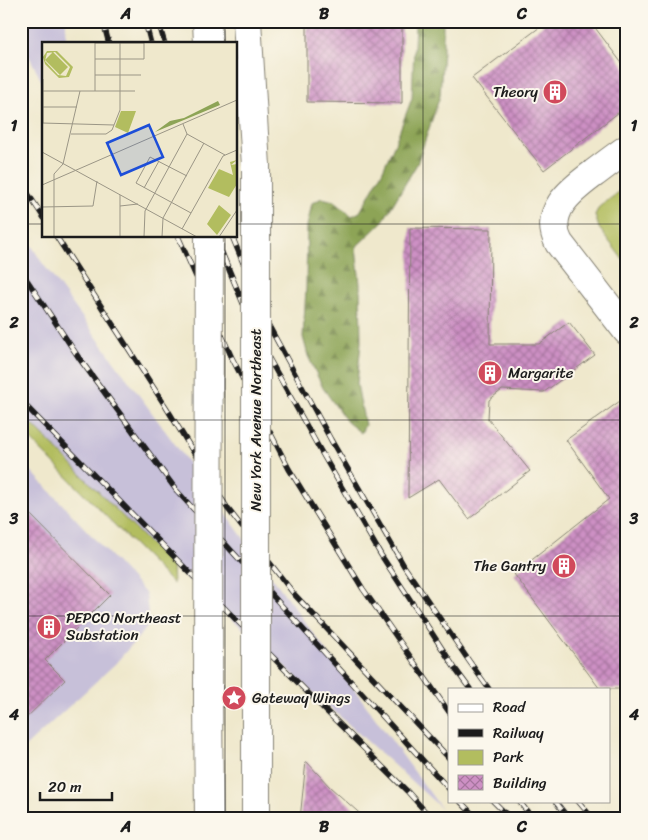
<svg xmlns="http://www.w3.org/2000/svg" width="648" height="840" font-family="Sriracha,sans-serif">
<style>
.industrial{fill:#c7c0d9}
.green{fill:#b2bd5f;stroke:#676c3e}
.forest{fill:url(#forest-firs);stroke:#546039}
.building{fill:url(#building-cross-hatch)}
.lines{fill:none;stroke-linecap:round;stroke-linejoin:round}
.minor-casing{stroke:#868274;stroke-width:30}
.highway-casing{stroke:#868274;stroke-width:30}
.minor{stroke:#fff;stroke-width:28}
.highway{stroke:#fff;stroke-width:28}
.rail-casing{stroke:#1c1c1c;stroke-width:5.5}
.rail{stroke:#fbf7ec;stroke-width:4;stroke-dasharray:11;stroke-linecap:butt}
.highway-bridge-casing{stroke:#868274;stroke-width:30;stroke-linecap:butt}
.highway-bridge{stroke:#fff;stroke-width:28}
.grid{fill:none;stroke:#1c1c1c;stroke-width:1;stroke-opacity:0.55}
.labels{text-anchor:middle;stroke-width:4;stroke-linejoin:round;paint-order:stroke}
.poi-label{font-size:15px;fill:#1c1c1c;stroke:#fbf7ec;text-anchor:start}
.street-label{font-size:15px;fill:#1c1c1c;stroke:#fbf7ec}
.inset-road{fill:none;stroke:#9b9686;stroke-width:1}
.view{fill:#1d4ed8;fill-opacity:0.15;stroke:#1d4ed8;stroke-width:2.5}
.inset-edge{fill:none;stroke:#1c1c1c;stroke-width:2.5}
.neatline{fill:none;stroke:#1c1c1c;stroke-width:2}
.grid-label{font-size:16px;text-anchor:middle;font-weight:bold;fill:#1c1c1c}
</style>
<defs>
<pattern id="forest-firs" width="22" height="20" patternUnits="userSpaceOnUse" patternTransform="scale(1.25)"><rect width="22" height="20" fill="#8da456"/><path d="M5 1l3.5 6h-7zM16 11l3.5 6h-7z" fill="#728546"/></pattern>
<pattern id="building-cross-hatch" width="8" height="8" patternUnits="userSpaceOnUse" patternTransform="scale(1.25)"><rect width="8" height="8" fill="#cd90c4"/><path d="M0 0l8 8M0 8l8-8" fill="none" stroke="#a6759e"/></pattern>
</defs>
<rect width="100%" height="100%" fill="#fbf7ec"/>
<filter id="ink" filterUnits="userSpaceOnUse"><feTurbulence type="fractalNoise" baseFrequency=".02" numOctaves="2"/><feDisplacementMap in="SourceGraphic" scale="10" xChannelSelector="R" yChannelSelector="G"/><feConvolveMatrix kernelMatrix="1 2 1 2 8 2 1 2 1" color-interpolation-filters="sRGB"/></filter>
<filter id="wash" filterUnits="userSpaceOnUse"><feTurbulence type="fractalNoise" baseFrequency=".0096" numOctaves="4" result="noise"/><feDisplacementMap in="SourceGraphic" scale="20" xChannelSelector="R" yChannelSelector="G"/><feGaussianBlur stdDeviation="1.12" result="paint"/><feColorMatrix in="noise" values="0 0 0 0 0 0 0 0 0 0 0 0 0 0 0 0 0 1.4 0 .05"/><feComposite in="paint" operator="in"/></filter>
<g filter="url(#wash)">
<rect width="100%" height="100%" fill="#efe8cc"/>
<path class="industrial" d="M21 21H66V44H44V86L21 40Z
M21 228 41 261 441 808 155 549 21 413Z
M21 460 146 594 149 625 115 664 25 747 21 744Z"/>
<path class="green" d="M627 186V265L599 228 595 215 599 207Z
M21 413 155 549 172 565 173 584 21 430Z"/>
<path class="forest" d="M415 21H443V50L440 96 417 164 383 221 356 247 360 284 361 342 357 384 365 425 361 433 347 422 323 388 308 356 303 337 306 289 307 226 312 203 322 198 334 201 352 216 360 212 381 174 395 143 412 98Z"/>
<g id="blocks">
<path class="building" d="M307 21H402V103L307 102Z
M548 21H590L627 70V106L544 170 472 78Z
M410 228 491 229 490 344H539L569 322 595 355 544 392 502 390 489 400 488 419 530 471 469 519 439 479 408 498Z
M627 396V689H600L514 574 609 499 566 440Z
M21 505 110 595 45 660 65 680 21 723Z
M306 761 330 787 366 819H300Z"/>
</g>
</g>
<g filter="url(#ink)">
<use href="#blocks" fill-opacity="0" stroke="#868274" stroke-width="1"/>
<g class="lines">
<defs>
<path id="minor" d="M627 149C615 157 604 166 593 174 570 191 543 212 559 243L627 331"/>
<path id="highway" d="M207 21 208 44
M247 21 256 166
M208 701 209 819
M256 731V819"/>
</defs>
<use href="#minor" class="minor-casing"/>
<use href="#highway" class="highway-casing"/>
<use href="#minor" class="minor"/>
<use href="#highway" class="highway"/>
<defs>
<path id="rail" d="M103 21 109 44
M145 21 151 44
M158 21 165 44
M21 183 44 218
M56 236 166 407 228 509 294 594 449 758
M178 236 232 358 289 469 363 589 449 712
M215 236 257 337 319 448 381 555 456 670 470 689
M232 236 269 326 331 440 404 566 469 661 489 689
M21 271 79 358 177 491 449 789
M21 401 315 700 407 791 432 819
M460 801 477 819
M493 801 511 819
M519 801 533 819
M555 801 569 819
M578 801 593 819"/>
</defs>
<use href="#rail" class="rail-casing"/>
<use href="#rail" class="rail"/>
<defs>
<path id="highway-bridge" d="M256 166V731
M208 701 209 236"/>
</defs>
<use href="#highway-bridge" class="highway-bridge-casing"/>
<use href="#highway-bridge" class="highway-bridge"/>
</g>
</g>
<path class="grid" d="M225 21V44M423 21V819M21 224H44M236 224H627M225 236V819M21 420H627M21 616H627"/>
<defs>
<symbol id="building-disc" viewBox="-11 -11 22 22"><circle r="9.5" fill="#d1495b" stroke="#fbf7ec"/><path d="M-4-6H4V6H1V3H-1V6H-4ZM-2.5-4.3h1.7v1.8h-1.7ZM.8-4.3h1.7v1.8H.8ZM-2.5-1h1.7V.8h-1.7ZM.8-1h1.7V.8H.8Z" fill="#fff"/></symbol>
<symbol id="sight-disc" viewBox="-11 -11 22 22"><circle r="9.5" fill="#d1495b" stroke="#fbf7ec"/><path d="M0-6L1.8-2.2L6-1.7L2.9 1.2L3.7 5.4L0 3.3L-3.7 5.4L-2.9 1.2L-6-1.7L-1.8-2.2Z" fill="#fff"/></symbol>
</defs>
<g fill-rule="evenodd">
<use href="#building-disc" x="541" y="78" width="28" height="28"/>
<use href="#building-disc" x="476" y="359" width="28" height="28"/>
<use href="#building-disc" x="550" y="552" width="28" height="28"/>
<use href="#building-disc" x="35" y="613" width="28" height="28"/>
<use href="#sight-disc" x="220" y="684" width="28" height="28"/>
</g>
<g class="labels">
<g class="poi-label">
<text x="538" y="97" text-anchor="end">Theory</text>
<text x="508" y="378">Margarite</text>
<text x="546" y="571" text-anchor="end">The Gantry</text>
<text x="66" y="623">PEPCO Northeast<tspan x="66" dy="17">Substation</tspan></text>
<text x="252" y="703">Gateway Wings</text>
</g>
<g class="street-label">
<text transform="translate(256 420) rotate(-90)" y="5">New York Avenue Northeast</text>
</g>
</g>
<g transform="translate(42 42)">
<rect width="195" height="195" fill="#efe8cc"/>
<path d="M5 9H15L31 25 27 35 17 36 3 22 1 15ZM13 10 28 25 24 34 16 33 3 19 5 11ZM11 10 26 25 18 33 3 18ZM79 69H94L86 91 73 85ZM195 118 189 123 195 122V142L187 155 166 146 177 127 191 133 188 120ZM177 163 189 173 175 193 165 182Z" fill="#b2bd5f" fill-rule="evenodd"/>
<path d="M176 59 178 63 113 90 128 79 142 76Z" fill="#8da456"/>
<path class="inset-road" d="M53 1H102M53 17H102V0M53 33H99M1 37V81M0 49H93M53 49V0M0 65H35M0 81 72 83M29 92H64L70 88 78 68V0M145 92 183 113M0 110 155 195M21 122 38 49M145 134 108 115 94 141 149 171M12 140V195M12 140V132L21 122M0 143 195 58M102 146 117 119M78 164 96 162M0 165 51 164 55 139M140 187 181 114 195 108M78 195V153M102 195 103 169 145 92 141 82M120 195 121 176 162 101M177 195 195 168"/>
<path class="view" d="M107 83 121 115 79 133 65 101Z"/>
<rect width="195" height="195" class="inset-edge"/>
</g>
<rect width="648" height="840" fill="none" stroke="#fbf7ec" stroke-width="55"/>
<rect x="448" y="688" width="162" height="115" fill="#fbf7ec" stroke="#a29f99"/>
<rect x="458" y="704" width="25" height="8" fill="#ffffff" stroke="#a29f99"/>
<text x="493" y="712" font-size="15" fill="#1c1c1c">Road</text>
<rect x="458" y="729" width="25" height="8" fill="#1c1c1c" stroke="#a29f99"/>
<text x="493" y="738" font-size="15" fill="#1c1c1c">Railway</text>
<rect x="458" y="750" width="25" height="15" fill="#b2bd5f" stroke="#a29f99"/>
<text x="493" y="762" font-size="15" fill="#1c1c1c">Park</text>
<rect x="458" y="775" width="25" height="15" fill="url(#building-cross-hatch)" stroke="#a29f99"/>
<text x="493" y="788" font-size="15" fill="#1c1c1c">Building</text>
<path d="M40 792v8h72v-8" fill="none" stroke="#1c1c1c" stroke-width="2.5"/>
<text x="48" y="792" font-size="15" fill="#1c1c1c" stroke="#fbf7ec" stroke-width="4" paint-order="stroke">20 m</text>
<rect x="28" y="28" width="592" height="784" class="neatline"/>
<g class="grid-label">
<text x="126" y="19">A</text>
<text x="324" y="19">B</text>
<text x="522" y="19">C</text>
<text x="14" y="131">1</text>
<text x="634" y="131">1</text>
<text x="14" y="328">2</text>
<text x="634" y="328">2</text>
<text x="14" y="524">3</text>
<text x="634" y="524">3</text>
<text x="14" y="720">4</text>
<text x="634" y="720">4</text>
<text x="126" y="832">A</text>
<text x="324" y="832">B</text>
<text x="522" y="832">C</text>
</g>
</svg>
